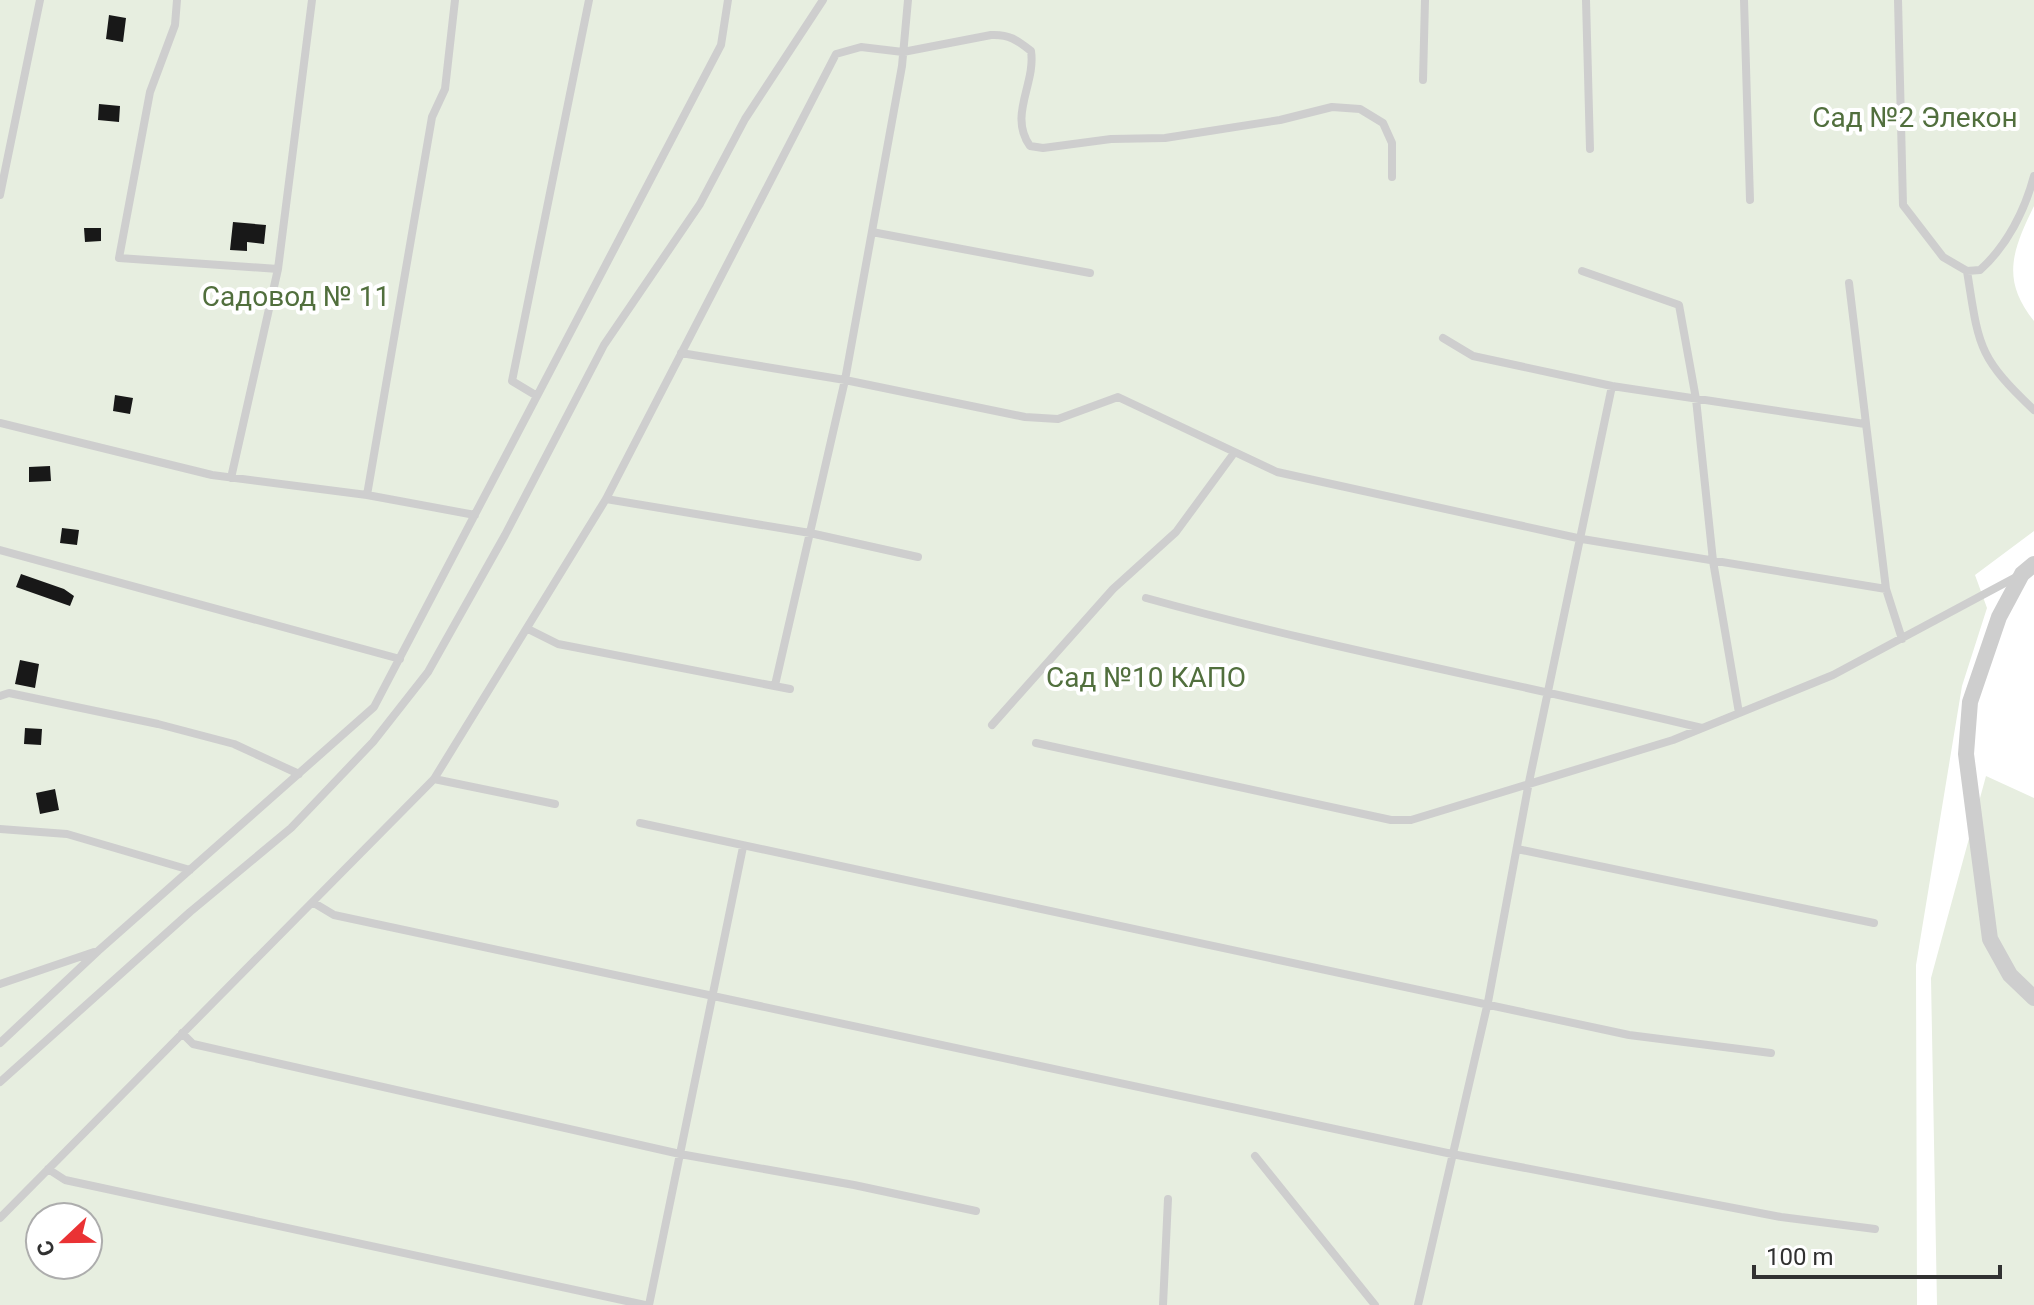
<svg xmlns="http://www.w3.org/2000/svg" width="2034" height="1305" font-family="Roboto,sans-serif">
<style>
.green{fill:#e7eee0;fill-rule:evenodd}
.building{fill:#181818}
.lines{fill:none;stroke-linecap:round;stroke-linejoin:round}
.service{stroke:#cecece;stroke-width:8}
.minor{stroke:#cecece;stroke-width:16}
.labels{text-anchor:middle;stroke-width:8;stroke-linejoin:round;paint-order:stroke}
.park-label{font-size:28px;fill:#516f3d;stroke:#fff}
</style>
<rect width="100%" height="100%" fill="#fff"/>
<path class="green" d="M0 0H2034V206C2012 251 2001 280 2034 321V531L1975 575 1987 608 1962 686 1916 965 1917 1305H0ZM40 1217H88V1265H40Z
M1986 776 2034 798V1305H1937L1931 978Z"/>
<path class="building" d="M109 15 126 18 123 42 106 39Z
M99 104 120 106 119 122 98 120Z
M233 222 266 225 264 244 247 242V251L230 250Z
M84 228H101V241L85 242Z
M115 395 133 398 130 414 113 411Z
M50 466 51 481 29 482V467Z
M62 528 79 530 77 545 60 543Z
M21 574 64 589 74 596 70 606 16 587Z
M20 660 39 664 35 688 15 684Z
M25 728 42 729 41 745 24 744Z
M55 789 59 810 40 814 36 793Z"/>
<g class="lines">
<path class="service" d="M177 0 175 25 150 92 119 258 278 269
M1586 0 1590 149
M1744 0 1750 200
M1898 0 1903 205 1943 257 1967 271 1980 270C2007 246 2025 210 2034 176
M1423 80 1425 0
M0 195 40 0
M872 232 1090 273
M1582 271 1679 305 1696 399 1713 561 1739 713
M1967 271C1979 346 1977 356 2034 410
M1849 283 1886 589 1902 639
M1443 338 1473 356 1612 386 1865 424
M681 353 845 380 1025 417 1058 419 1118 397 1277 472 1582 539 1886 589
M537 396 512 381 589 0
M0 423 212 475 367 495 475 515
M231 478 278 269 312 0
M367 495 432 117 445 89 455 0
M606 499 810 533 918 557
M0 550 400 659
M1146 598C1330 649 1517 683 1702 728
M528 629 558 644 790 689
M775 685 845 380 902 66 908 0
M0 696 9 693 158 724 234 744 299 774
M992 725 1113 589 1176 532 1234 453
M1036 743 1391 820H1411L1673 740 1833 675 2018 576
M434 779 555 804
M640 823 1629 1035 1771 1053
M0 829 67 834 190 870
M1517 849 1874 923
M314 903 334 915 1452 1154 1781 1217 1875 1229
M0 984 94 952
M182 1033 193 1044 680 1154 854 1185 976 1211
M0 1043 98 951 374 707 721 45 728 0
M0 1082 190 912 291 828 373 742 428 672 505 535 604 345 700 204 745 119 823 0
M1255 1156 1375 1305
M48 1169 65 1180 645 1305
M0 1218 434 779 606 499 836 54 861 47 903 52 991 35C1009 34 1017 40 1031 51 1036 84 1008 115 1030 146L1043 148 1111 139 1165 138 1280 120 1332 107 1360 109 1383 123 1392 143V177
M649 1305 743 847
M1163 1305 1168 1199
M1418 1305 1488 1002 1529 782 1612 386"/>
<path class="minor" d="M2034 564 2022 574 1999 617 1970 702 1966 754 1990 939 2010 975 2034 998"/>
</g>
<g class="labels">
<g class="park-label">
<text x="1915" y="127">Сад №2 Элекон</text>
<text x="296" y="306">Садовод № 11</text>
<text x="1146" y="687">Сад №10 КАПО</text>
</g>
</g>
<g transform="translate(64 1241) rotate(248)"><circle r="38" fill="#ffffff" stroke="#adadad" stroke-width="2"/>
<path d="M0-6L14 30L0 20L-14 30Z" fill="#ea3234"/>
<text y="-12" font-size="22" font-weight="bold" text-anchor="middle" fill="#313131">С</text>
</g>
<path d="M1754 1265v12h246v-12" fill="none" stroke="#313131" stroke-width="4"/>
<text x="1766" y="1265" font-size="24" fill="#313131" stroke="#ffffff" stroke-width="6" paint-order="stroke">100 m</text>
</svg>
